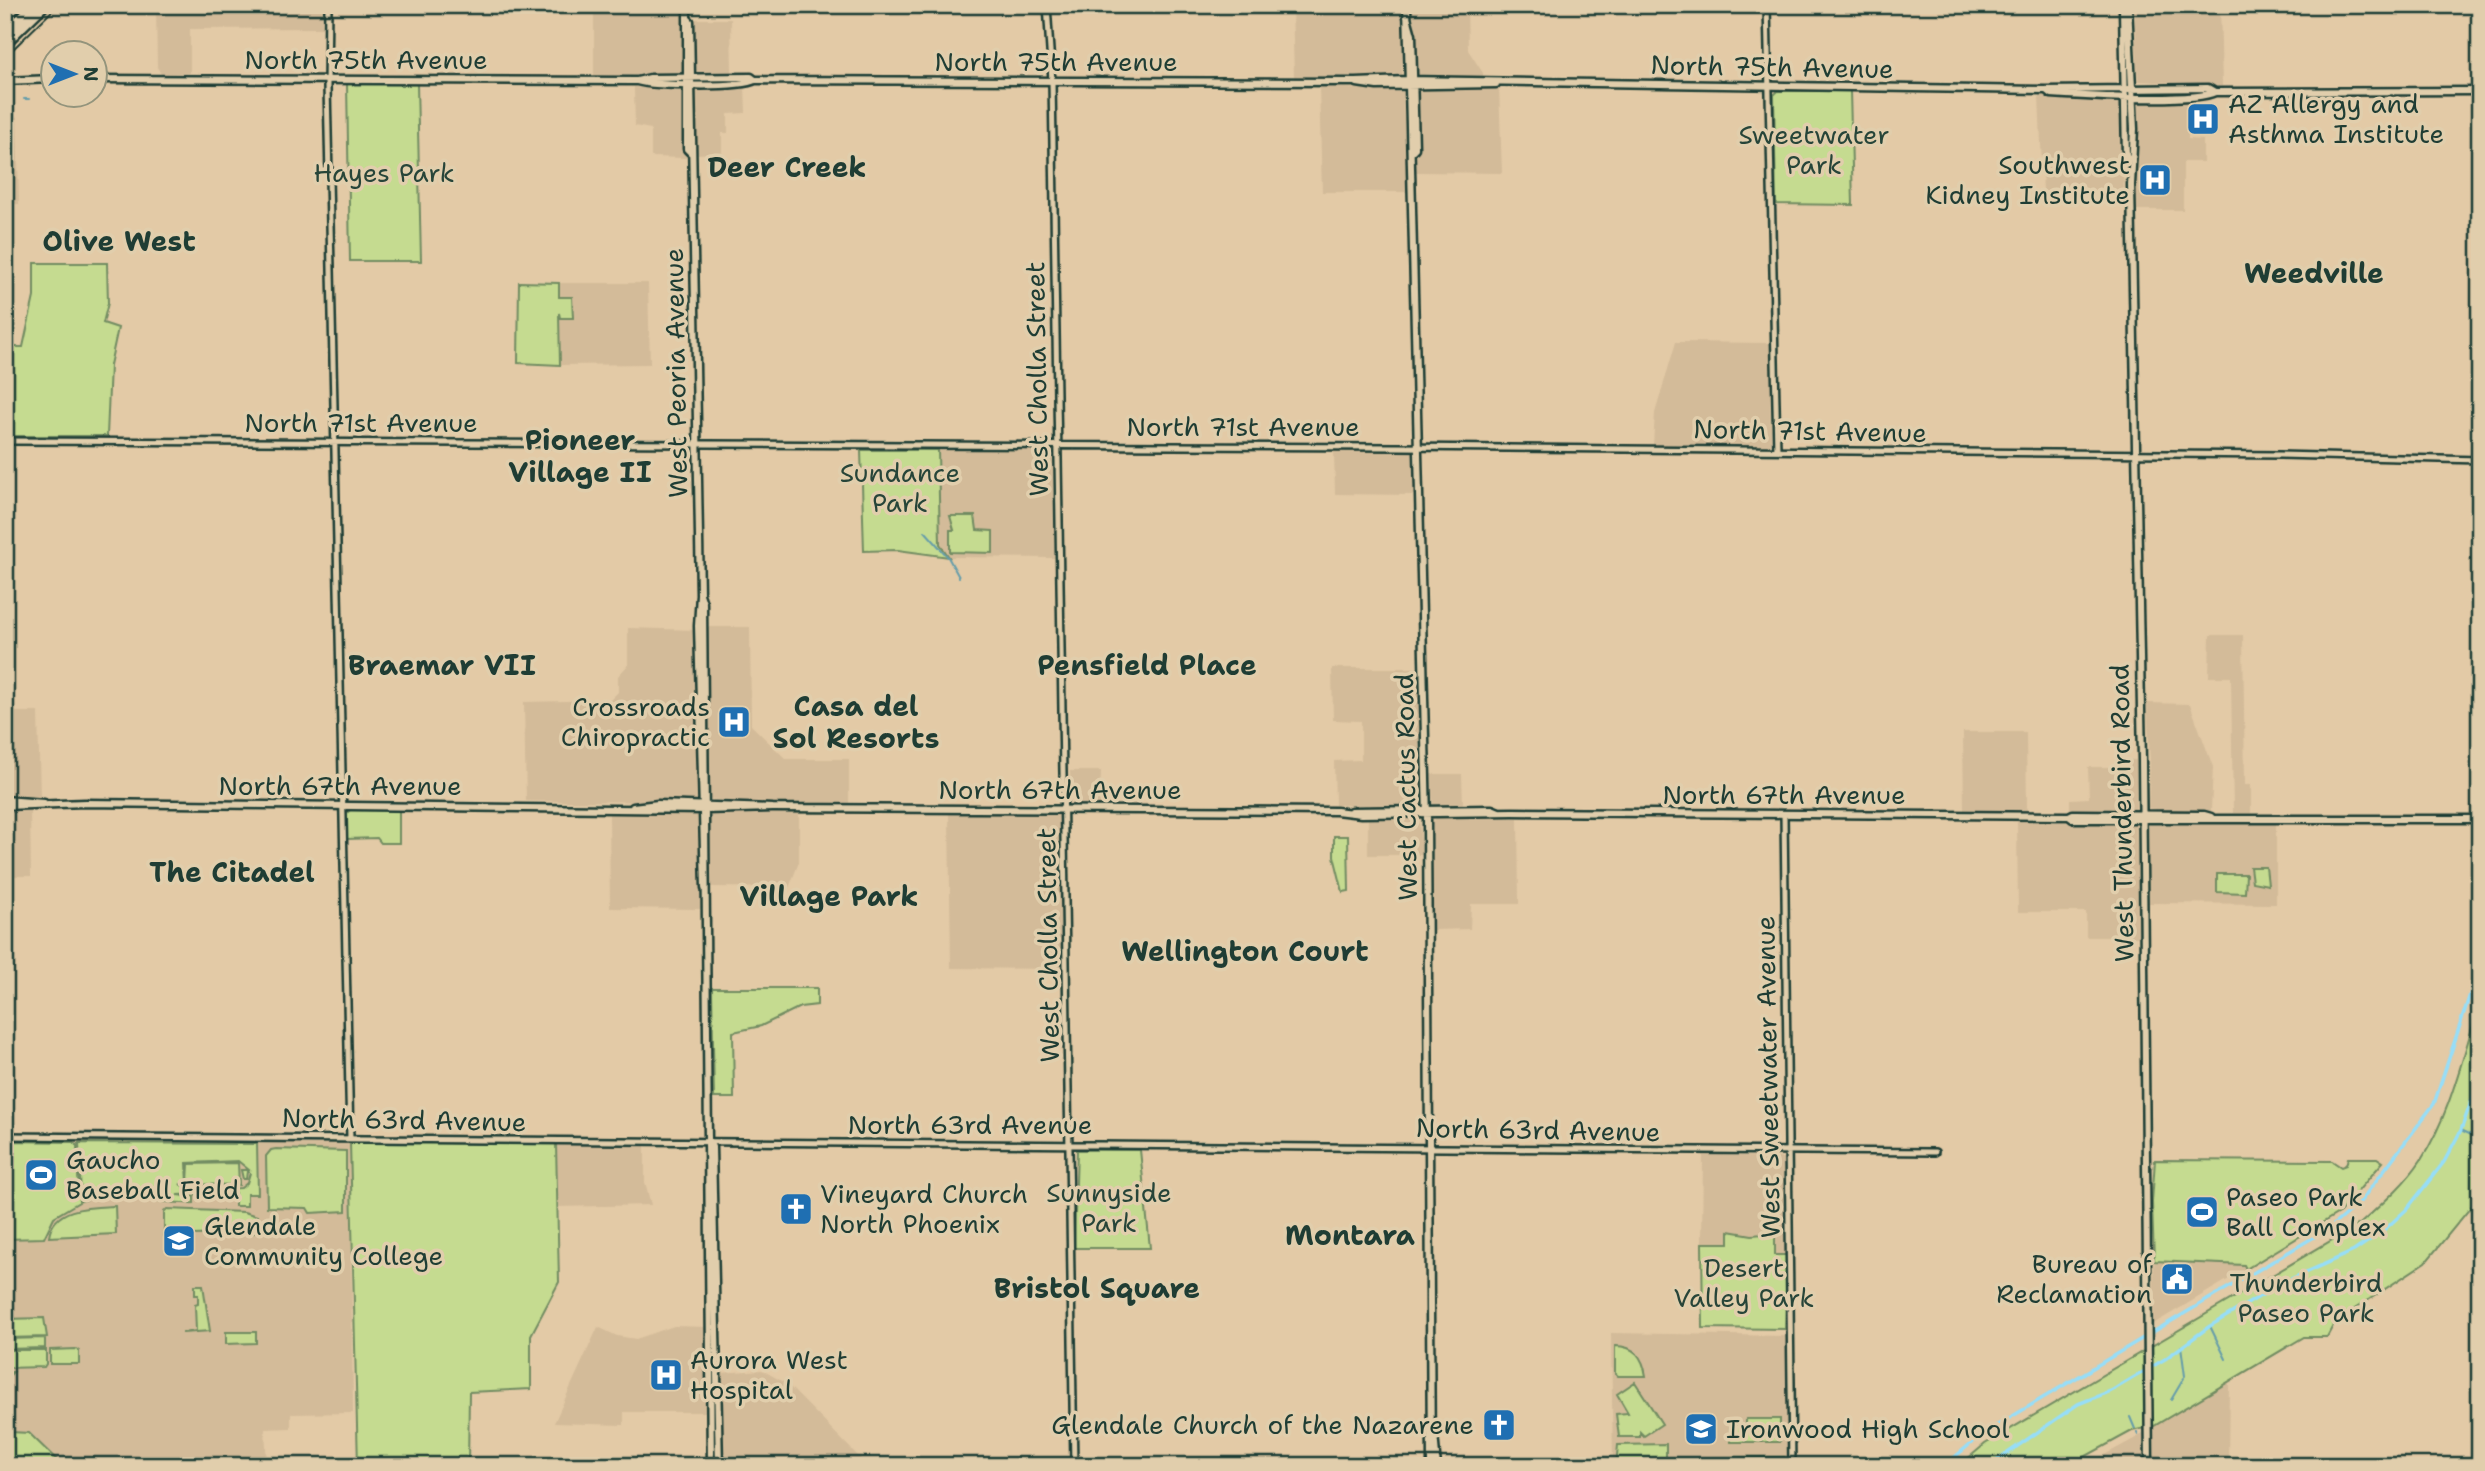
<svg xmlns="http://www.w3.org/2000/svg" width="2485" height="1471" font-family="'Shantell Sans',sans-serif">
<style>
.built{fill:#d3bb99}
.green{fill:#c5db90;stroke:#728c62;stroke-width:2;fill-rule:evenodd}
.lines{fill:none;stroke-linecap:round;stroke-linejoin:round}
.stream{stroke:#669daa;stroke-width:2}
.canal{stroke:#96ddf8;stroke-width:3.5}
.tertiary-casing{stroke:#1f3d34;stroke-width:10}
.secondary-casing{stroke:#1f3d34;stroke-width:11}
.trunk-casing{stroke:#1f3d34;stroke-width:14}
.tertiary{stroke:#e1ceac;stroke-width:5}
.secondary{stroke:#e1ceac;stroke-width:6}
.trunk{stroke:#e1ceac;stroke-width:9}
.rail{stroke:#1f3d34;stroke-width:2}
.labels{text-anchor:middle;stroke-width:7;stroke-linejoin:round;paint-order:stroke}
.street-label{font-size:26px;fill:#1f3d34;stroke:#e1ceac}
.poi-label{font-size:26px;fill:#1f3d34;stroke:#e1ceac;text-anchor:start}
.park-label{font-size:26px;fill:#274539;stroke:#e1ceac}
.neighbourhood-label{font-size:28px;font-weight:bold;fill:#1f3d34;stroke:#e1ceac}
</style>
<rect width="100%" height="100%" fill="#e3caa6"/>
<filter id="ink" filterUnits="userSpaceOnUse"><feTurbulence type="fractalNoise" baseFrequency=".0143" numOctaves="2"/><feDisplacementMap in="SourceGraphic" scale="14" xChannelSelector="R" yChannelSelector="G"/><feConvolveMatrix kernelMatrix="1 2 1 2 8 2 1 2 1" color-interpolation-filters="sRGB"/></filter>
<g filter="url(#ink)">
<path class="built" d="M156 5H322V28L190 29V73L161 74 157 67Z
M594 5H681V74L594 76Z
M1292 5H1403L1402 76 1294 77Z
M1412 5H1467L1468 50 1483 73V78L1417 75Z
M2134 5H2220L2222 86 2138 81Z
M692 19H731L732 73 696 72Z
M745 85 746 113 728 114V133H722V153L695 154 696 89Z
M1319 86 1403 92 1407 192H1322Z
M634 87 682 91 686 158 651 157V129L635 126Z
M1499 87 1502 173 1416 172 1418 90Z
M2039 95 2059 99 2120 100 2124 190 2043 192Z
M2187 99 2188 139 2203 140V162H2183V210H2136L2138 102Z
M5 117H17L19 204H5Z
M559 283H648L650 364 560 365Z
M1676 342 1770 343 1771 445H1653L1655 413Z
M938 450 1052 451 1055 558 949 557 940 544Z
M1334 451 1412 452 1414 495 1335 494Z
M705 627H750L751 725 786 759H849V803H744L710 799Z
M628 628 695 630 697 799 694 802 526 801 524 702 610 700 618 692V676L628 665Z
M2210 635H2243L2245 785H2251V813H2233L2231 677H2209Z
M1332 668H1419V805H1335L1334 761 1361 760V721L1333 720Z
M2147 703 2190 704 2213 767 2211 811 2182 813 2148 808 2150 765Z
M5 712H38L40 798 5 797Z
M1963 732H2026L2027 810 1964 811Z
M2125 760H2136V809L2070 810V799L2089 798 2088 767H2125Z
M1070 771H1101L1100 805H1072Z
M1430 774H1462L1463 806 1433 805Z
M30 808 31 876H5V809Z
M609 812 697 815 701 909 610 908Z
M713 813H799V862L789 888 711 887 709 818Z
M949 813 1058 814 1062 817 1063 969 951 968Z
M1368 816 1419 818 1422 855H1368Z
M1462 817 1518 818 1519 904H1471L1470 929 1433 930V821L1436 818Z
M2017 821 2136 824 2140 937H2086V912H2018Z
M2165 822H2276V904L2149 903 2148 827 2150 823Z
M5 1140 350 1142 353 1413 291 1414V1428L265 1429 267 1466H5Z
M556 1141 645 1142V1182L651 1205 556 1207Z
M1703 1154 1784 1158 1787 1255 1775 1256V1234H1743L1729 1243H1702Z
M2154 1261 2244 1265 2246 1269 2153 1324Z
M674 1326 708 1327 710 1412H624V1425L554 1423 598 1327 617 1336 636 1339Z
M1611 1333 1787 1336 1789 1466H1613Z
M762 1370 787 1384 861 1459 859 1466H722L720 1373Z
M2229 1382 2228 1466H2154V1426Z
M2145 1433V1466H2095V1460Z"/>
<path class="green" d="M347 84H417L421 261H350Z
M1778 91H1850L1853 205 1776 204 1774 95Z
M34 263H107L108 303 103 323 118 328 110 365 107 436H5V347H23L34 297Z
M519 282 559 283V297H572L573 318H560L559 313 560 365 518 363Z
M861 450H938L940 544 949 557 898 550 864 551Z
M950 516H975L977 530 993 531V553L950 552V530H954Z
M350 810H399V843H381L377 838 347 839V813Z
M1334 836H1348L1349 891 1343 892 1334 856Z
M2250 867H2266L2268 885 2252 882Z
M2217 874H2246L2245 893 2217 892Z
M817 988V1005L800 1007 761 1026 733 1032 734 1098H714L712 988Z
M2480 1002V1196L2426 1262 2335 1322 2327 1337H2304L2154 1426 2132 1431 2068 1466H1959L1985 1444 2361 1223C2383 1203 2405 1184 2421 1160 2451 1113 2463 1054 2480 1002Z
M5 1141 73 1142 77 1145 79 1202 54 1217 44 1238 5 1239Z
M350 1142 556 1144 559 1282 531 1335V1389L469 1392 468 1466H358Z
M79 1143 257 1144 258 1194H247V1206H235V1193L177 1195 194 1197V1203C160 1205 114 1189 81 1201ZM238 1161 249 1170H241L243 1179H246L247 1171 250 1173 247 1183 241 1188 191 1190 180 1184 239 1185 238 1163 189 1164 188 1183 187 1163Z
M276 1149 346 1151V1211L310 1213 307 1208 267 1207 266 1156 271 1150Z
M1077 1150H1140L1150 1248H1074Z
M2348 1158H2377L2383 1162 2340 1212 2246 1269 2244 1265 2154 1261 2152 1202 2155 1160 2332 1161 2341 1167 2346 1165Z
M115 1206 116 1234 49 1237C53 1206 92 1207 115 1206Z
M167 1209 244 1212 257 1216 254 1233 164 1236V1212Z
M1729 1231 1752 1235 1775 1233V1255H1787L1785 1329 1703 1328 1702 1243H1729Z
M195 1285H203L210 1331 182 1333 196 1331 195 1305 198 1304V1295H195Z
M44 1318 47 1337 5 1338V1319Z
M226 1332H256V1343L226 1344Z
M45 1338V1348L5 1349V1339Z
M1615 1346C1635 1346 1643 1357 1646 1376H1618L1615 1373Z
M76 1349 79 1351V1364H50V1350Z
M5 1350H46V1364L44 1367 5 1368Z
M5 1372H13L8 1377 11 1432 29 1433 61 1464 69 1466H5Z
M1635 1382 1662 1424 1644 1436 1640 1432V1437H1619L1616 1414 1628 1413 1617 1394Z
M1746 1419H1780V1442H1730V1426L1746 1425Z
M1666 1444V1466H1616L1618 1445Z
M1784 1457V1461L1778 1462 1781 1466 1764 1462H1720L1704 1466 1706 1463 1703 1462V1458Z"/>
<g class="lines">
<path class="stream" d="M24 99H29
M925 531 948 557 959 577
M2461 1130 2480 1139
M2210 1326 2226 1359
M2181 1346 2185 1376
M2171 1400 2184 1378
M2130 1417 2135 1429
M2137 1433 2138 1435"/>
<path class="canal" d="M2153 1332 2331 1227 2360 1202 2434 1104 2480 964
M1944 1466 1981 1435 2143 1338
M1989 1466 2078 1404 2111 1391 2165 1359 2210 1326 2284 1282 2354 1251 2383 1231 2407 1209 2444 1162 2461 1130 2480 1077"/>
<defs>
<path id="tertiary" d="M328 5 327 86 350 1139
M1047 5 1052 81 1074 1466
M1767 5 1777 450
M5 441 1398 447 2280 455 2480 460
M1784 814 1792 1466
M5 1136 1935 1152"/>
<path id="secondary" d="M687 5V149L691 153
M1407 5 1427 819 1431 1466
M2126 5 2123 10 2126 156 2131 159
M2128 5 2134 129 2131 185 2142 761 2149 1466
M1407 17 1412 35 1415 148 1411 152
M687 18 690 21 700 594 698 626 705 888
M94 79 637 81 650 78 751 77 755 80
M5 81 52 79
M637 81C655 86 741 88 755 80L1356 82 1407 80 2046 90 2208 88 2215 92
M1357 83 1377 86 1496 84
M2046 90 2051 94C2081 96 2193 103 2215 92L2480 91
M700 594 703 603 711 1466
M5 800 44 803
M5 806 85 803 706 810 772 808
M633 807 658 804 773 808 1336 811 1361 814 1513 812 2069 816 2073 814 2204 815 2211 817
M1351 811 1492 809 1499 812
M2069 816 2073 819H2480
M709 1142 712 1147 719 1466
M1433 1423 1437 1466"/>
<path id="trunk" d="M5 34 34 5
M5 43 44 5"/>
</defs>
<use href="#tertiary" class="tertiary-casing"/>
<use href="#secondary" class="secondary-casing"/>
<use href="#trunk" class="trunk-casing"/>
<use href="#tertiary" class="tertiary"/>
<use href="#secondary" class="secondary"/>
<use href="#trunk" class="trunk"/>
<path class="rail" d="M5 57 58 5"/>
</g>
</g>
<defs>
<symbol id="hospital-square" viewBox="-11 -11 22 22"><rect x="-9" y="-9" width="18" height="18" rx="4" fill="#1f6fb2" stroke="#e1ceac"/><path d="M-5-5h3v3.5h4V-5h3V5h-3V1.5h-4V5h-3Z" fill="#fff"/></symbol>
<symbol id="stadium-square" viewBox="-11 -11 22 22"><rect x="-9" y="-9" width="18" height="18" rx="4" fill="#1f6fb2" stroke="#e1ceac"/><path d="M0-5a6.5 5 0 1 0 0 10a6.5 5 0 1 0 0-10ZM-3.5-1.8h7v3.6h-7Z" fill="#fff"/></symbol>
<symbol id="church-square" viewBox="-11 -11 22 22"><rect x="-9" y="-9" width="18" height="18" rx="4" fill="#1f6fb2" stroke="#e1ceac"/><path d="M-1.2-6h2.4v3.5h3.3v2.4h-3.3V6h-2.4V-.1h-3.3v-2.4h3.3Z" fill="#fff"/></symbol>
<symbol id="university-square" viewBox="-11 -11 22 22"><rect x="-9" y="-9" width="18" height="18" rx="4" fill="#1f6fb2" stroke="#e1ceac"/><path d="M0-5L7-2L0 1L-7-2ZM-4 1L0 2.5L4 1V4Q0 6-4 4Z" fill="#fff"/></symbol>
<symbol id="civic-square" viewBox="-11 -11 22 22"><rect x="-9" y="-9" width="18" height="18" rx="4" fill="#1f6fb2" stroke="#e1ceac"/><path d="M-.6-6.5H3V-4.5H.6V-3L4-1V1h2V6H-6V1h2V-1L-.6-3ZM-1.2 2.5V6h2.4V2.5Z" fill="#fff"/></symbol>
<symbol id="school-square" viewBox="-11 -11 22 22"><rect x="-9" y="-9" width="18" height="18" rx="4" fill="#1f6fb2" stroke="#e1ceac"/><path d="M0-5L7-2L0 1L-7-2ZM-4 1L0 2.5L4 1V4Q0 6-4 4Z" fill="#fff"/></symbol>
</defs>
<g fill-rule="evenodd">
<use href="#hospital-square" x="2184" y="100" width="38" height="38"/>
<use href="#hospital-square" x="2136" y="161" width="38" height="38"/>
<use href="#hospital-square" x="715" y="703" width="38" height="38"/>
<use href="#stadium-square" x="22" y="1156" width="38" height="38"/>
<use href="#church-square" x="777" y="1190" width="38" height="38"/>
<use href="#stadium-square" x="2183" y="1193" width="38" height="38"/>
<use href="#university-square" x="160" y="1222" width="38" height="38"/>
<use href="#civic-square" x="2158" y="1260" width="38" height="38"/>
<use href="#hospital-square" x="647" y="1356" width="38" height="38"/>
<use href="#church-square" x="1480" y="1406" width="38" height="38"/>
<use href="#school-square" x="1682" y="1410" width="38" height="38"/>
</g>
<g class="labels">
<g class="street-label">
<text x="366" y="69">North 75th Avenue</text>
<text x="1056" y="71">North 75th Avenue</text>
<text transform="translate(1772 67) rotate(1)" y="9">North 75th Avenue</text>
<text transform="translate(676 373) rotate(-91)" y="9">West Peoria Avenue</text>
<text transform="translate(1037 379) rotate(-91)" y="9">West Cholla Street</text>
<text x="361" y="432">North 71st Avenue</text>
<text x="1243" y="436">North 71st Avenue</text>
<text transform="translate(1810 431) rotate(1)" y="9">North 71st Avenue</text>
<text x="340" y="795">North 67th Avenue</text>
<text transform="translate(1406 787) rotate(-91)" y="9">West Cactus Road</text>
<text x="1060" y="799">North 67th Avenue</text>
<text x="1784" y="804">North 67th Avenue</text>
<text transform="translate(2122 813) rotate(-91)" y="9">West Thunderbird Road</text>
<text transform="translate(1048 945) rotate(-91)" y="9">West Cholla Street</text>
<text transform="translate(1768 1077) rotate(-91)" y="9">West Sweetwater Avenue</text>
<text transform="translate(404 1120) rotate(1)" y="9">North 63rd Avenue</text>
<text x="970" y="1134">North 63rd Avenue</text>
<text transform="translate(1538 1130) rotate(1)" y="9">North 63rd Avenue</text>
</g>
<g class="poi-label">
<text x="2228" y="113">AZ Allergy and<tspan x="2228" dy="30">Asthma Institute</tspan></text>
<text x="2130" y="174" text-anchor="end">Southwest<tspan x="2130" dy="30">Kidney Institute</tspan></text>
<text x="710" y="716" text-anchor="end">Crossroads<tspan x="710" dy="30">Chiropractic</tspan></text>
<text x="66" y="1169">Gaucho<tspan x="66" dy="30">Baseball Field</tspan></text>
<text x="820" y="1203">Vineyard Church<tspan x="820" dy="30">North Phoenix</tspan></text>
<text x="2226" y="1206">Paseo Park<tspan x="2226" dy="30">Ball Complex</tspan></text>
<text x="204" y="1235">Glendale<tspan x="204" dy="30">Community College</tspan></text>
<text x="2152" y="1273" text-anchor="end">Bureau of<tspan x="2152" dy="30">Reclamation</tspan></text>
<text x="690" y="1369">Aurora West<tspan x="690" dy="30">Hospital</tspan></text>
<text x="1474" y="1434" text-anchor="end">Glendale Church of the Nazarene</text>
<text x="1726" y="1438">Ironwood High School</text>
</g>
<g class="park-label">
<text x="1814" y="144">Sweetwater<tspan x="1814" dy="30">Park</tspan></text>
<text x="384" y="182">Hayes Park</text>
<text x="900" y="482">Sundance<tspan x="900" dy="30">Park</tspan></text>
<text x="1109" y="1202">Sunnyside<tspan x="1109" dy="30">Park</tspan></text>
<text x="1744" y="1277">Desert<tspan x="1744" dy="30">Valley Park</tspan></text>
<text x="2306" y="1292">Thunderbird<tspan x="2306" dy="30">Paseo Park</tspan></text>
</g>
<g class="neighbourhood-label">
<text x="787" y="177">Deer Creek</text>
<text x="119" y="251">Olive West</text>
<text x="2314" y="283">Weedville</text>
<text x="580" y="450">Pioneer<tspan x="580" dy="32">Village II</tspan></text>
<text x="442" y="675">Braemar VII</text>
<text x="1147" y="675">Pensfield Place</text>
<text x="856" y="716">Casa del<tspan x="856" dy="32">Sol Resorts</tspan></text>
<text x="232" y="882">The Citadel</text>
<text x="829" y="906">Village Park</text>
<text x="1245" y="961">Wellington Court</text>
<text x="1350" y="1245">Montara</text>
<text x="1097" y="1298">Bristol Square</text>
</g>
</g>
<rect width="2485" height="1471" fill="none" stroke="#e1ceac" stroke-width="28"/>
<rect x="14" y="14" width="2457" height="1443" fill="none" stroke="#1f3d34" stroke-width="2.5" filter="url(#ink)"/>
<g transform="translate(74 74) rotate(90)"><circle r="33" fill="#e1ceac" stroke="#93947c" stroke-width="2"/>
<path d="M0-5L12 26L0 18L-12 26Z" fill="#1f6fb2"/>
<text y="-10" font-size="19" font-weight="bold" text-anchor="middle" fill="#1f3d34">N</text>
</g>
</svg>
